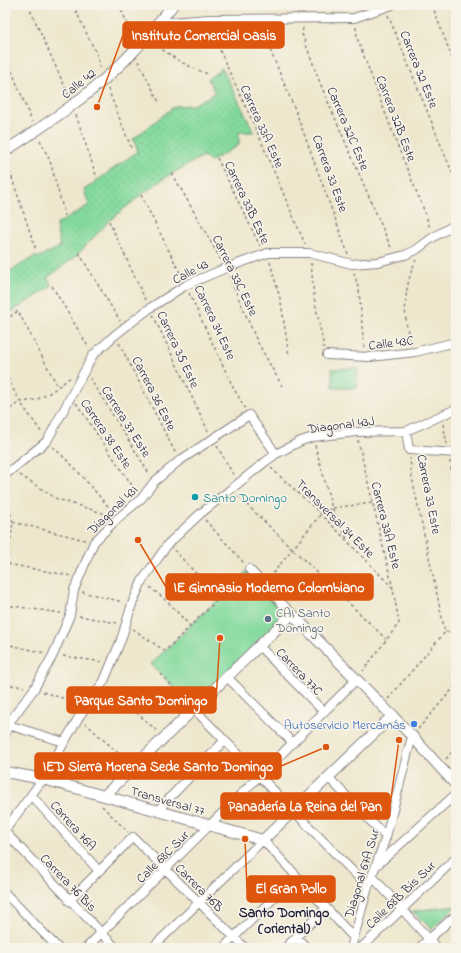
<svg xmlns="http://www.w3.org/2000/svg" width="461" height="953" font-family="'Indie Flower',sans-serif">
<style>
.grass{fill:url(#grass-dots);stroke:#537e6c}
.park{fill:#84da9e;stroke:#537e6c}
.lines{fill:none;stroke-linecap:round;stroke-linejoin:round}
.minor-casing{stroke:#888484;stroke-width:10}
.tertiary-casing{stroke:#888484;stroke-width:12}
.path{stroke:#888484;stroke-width:1.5;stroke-dasharray:3 3;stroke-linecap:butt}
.minor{stroke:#fff;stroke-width:8}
.tertiary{stroke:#fff;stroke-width:10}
.culture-dot{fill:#0f9aa8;stroke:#f7f3e8;stroke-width:1.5}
.service-dot{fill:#5c6f8a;stroke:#f7f3e8;stroke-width:1.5}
.shop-dot{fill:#3f7fe0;stroke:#f7f3e8;stroke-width:1.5}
.labels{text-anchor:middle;stroke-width:3.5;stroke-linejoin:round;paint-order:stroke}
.street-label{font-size:13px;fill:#22223b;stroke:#f7f3e8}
.culture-label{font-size:13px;fill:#0d838f;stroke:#f7f3e8;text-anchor:start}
.service-label{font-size:13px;fill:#4e5e75;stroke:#f7f3e8;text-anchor:start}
.shop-label{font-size:13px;fill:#366cbe;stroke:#f7f3e8;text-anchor:end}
.neighbourhood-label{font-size:14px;font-weight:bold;fill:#22223b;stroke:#f7f3e8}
.leader{fill:none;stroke:#de560e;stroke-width:1.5}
.callout-dot{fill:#de560e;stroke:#f7f3e8;stroke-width:1.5}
.callout{fill:#de560e;stroke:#de560e;stroke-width:1.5}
.callout-label{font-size:14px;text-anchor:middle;font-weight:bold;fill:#fff}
</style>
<defs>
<pattern id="grass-dots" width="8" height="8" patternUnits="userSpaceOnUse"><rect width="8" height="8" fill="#84da9e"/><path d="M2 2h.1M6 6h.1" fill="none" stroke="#72bb89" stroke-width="1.8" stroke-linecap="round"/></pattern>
</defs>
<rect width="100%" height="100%" fill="#f7f3e8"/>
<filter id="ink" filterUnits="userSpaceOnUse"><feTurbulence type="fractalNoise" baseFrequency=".025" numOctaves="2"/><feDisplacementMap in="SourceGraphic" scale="8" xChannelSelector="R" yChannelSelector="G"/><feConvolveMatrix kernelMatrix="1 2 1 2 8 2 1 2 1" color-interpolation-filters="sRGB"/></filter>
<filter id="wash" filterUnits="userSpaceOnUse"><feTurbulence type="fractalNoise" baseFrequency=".012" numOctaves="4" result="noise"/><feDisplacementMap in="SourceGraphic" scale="16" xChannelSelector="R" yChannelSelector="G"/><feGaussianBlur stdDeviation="0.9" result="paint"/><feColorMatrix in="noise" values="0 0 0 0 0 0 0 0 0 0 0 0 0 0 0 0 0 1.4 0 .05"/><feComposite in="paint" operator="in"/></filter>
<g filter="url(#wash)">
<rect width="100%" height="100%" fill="#eee7cd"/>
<path class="grass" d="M222 68 254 132H239V145L211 161 203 156 163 179 136 199 109 221 74 258 47 278 52 286 5 316V274L34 257H39L60 247 56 225 89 205 84 190 138 151 133 139 175 106 193 105 215 93 208 79Z
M456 906 432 929 412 911Z"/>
<path class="park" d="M358 368 357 388H333L332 369Z
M248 570 289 613 192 706 151 664Z"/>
</g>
<g filter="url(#ink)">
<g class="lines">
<defs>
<path id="minor" d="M157 23 209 19 354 18 392 5
M327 355 370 357 415 352 456 342
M406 431 409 450 456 453
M5 475 47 441 93 355 115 335 150 308 186 285 226 268 268 253H309L352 264 378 262 405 255 416 250 432 238 456 224
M249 569 292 614
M259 646 324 712
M227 677 293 743
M194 709 368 887
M5 724 64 742
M5 736 8 724 34 689 53 655 70 615 74 590 94 542 118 518 141 499 154 482 179 461 249 415 276 454
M328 777 386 837
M31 795 99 871
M157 811 225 740
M5 830 43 779 79 717 104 681 121 640 132 604 142 581 168 544 200 514 265 462 276 454 301 441 313 437 356 432 406 431 456 409
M5 832 116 948
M376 866 456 794
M372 876 437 948
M5 893 58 948
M69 901 133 837 245 948
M296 937 307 948
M86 948 357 679
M152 948 263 840 354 938
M223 948 296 876
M285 948 326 908
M351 948 368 887 386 837 412 736
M361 948 456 858
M419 948 456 915"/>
<path id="tertiary" d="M5 151C50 122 96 91 133 52 147 37 160 21 173 5
M5 772 43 779 263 840 393 715
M104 796 292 614 412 736 456 785"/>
</defs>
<use href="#minor" class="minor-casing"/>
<use href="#tertiary" class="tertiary-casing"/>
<path class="path" d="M28 5 69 96
M73 5 97 55 101 70
M119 5 134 38
M204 5 206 11
M249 5 252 10
M296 5 299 9
M347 5 350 10
M432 5 456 68
M388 15 456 182
M356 27 357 38 397 144 426 215 430 229
M211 28 224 60 252 120 305 244
M261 28 296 112 348 254
M303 28 302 34 322 88 392 250
M153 42C170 57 187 66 208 74
M5 54 32 122
M138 61 159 102
M108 89 132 150
M76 115 97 178
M40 140 50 161 65 216
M217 158 260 246
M6 160 36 250
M172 173 221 260
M141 195 182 277
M109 221 146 301
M455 234 456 256
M79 253 120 321
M270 262 281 302 289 356
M311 263 314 297 324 348
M354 273 359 290 364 348
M229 276 257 341 282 386
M52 286 89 348
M189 293 233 387 245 408
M153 315 208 431
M5 320 18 311 58 387
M119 343 176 454
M411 344C402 316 404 286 416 260
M5 373 20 402 42 433
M90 378 150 475
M76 403 136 491
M5 412 20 402 36 400 51 392 71 377
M443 424 447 444
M358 440 393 589 399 623 363 671
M315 445 332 508 348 541
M217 446 234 476
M53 447 74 467 113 512
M5 457 8 462
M450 461 456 499
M271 468 321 514 392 587
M20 475 57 499 109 515
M5 496 13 522 5 580
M238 496 386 639
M205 520 244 563
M13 522 85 540
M5 542 11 541
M174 550 219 598
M8 564 71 576
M269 578 321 514 332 508 372 503
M150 587 169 603 190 626
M82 592 123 602
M5 605 61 613
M79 616 117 623
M133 629 165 651 244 574
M446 632 456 630
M5 644 45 653
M63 656 103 662
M161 674 187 702
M5 684 24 687
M110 688 157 731
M43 692 78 703
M388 699 445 632 412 478 410 458
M85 723 127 761
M418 729 456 685
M446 759 456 747
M102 806 128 832"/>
<use href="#minor" class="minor"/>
<use href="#tertiary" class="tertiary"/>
</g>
</g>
<circle class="culture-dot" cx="195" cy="497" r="4"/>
<circle class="service-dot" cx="268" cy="619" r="4"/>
<circle class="shop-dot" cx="414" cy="724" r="4"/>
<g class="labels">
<g class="street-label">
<text transform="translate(420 69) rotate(68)" y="5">Carrera 32 Este</text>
<text transform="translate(78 83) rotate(-39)" y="5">Calle 42</text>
<text transform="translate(397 118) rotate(69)" y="5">Carrera 32B Este</text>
<text transform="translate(263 126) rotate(66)" y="5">Carrera 33A Este</text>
<text transform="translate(349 128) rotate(67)" y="5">Carrera 32C Este</text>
<text transform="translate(331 173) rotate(70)" y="5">Carrera 33 Este</text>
<text transform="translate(248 202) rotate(65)" y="5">Carrera 33B Este</text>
<text transform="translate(190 271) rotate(-27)" y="5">Calle 43</text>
<text transform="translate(236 275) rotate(64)" y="5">Carrera 33C Este</text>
<text transform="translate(216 322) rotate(65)" y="5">Carrera 34 Este</text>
<text transform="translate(391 342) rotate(-7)" y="5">Calle 43C</text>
<text transform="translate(179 349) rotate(65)" y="5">Carrera 35 Este</text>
<text transform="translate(155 393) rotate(63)" y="5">Carrera 36 Este</text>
<text transform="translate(127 421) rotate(58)" y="5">Carrera 37 Este</text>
<text transform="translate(341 424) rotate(-7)" y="5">Diagonal 43J</text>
<text transform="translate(107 433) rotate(56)" y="5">Carrera 38 Este</text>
<text transform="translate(430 494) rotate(79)" y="5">Carrera 33 Este</text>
<text transform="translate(112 509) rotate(-44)" y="5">Diagonal 43I</text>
<text transform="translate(336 518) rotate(45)" y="5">Transversal 34 Este</text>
<text transform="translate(387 525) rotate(76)" y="5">Carrera 33A Este</text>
<text transform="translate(300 671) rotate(46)" y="5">Carrera 77C</text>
<text transform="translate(168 800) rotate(16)" y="5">Transversal 77</text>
<text transform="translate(74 825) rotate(48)" y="5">Carrera 76A</text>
<text transform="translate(162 856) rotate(-45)" y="5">Calle 68C Sur</text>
<text transform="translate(361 873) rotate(-73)" y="5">Diagonal 67A Sur</text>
<text transform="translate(69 882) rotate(46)" y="5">Carrera 76 Bis</text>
<text transform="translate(200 887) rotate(45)" y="5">Carrera 76B</text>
<text transform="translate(400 894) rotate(-44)" y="5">Calle 68B Bis Sur</text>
</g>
<g class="culture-label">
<text x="203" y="502">Santo Domingo</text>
</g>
<g class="service-label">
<text x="276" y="617">CAI Santo<tspan x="276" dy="15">Domingo</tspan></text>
</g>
<g class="shop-label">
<text x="406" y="729">Autoservicio Mercamás</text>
</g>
<g class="neighbourhood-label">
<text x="284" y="917">Santo Domingo<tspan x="284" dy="16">(oriental)</tspan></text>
</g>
</g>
<path class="leader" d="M97 107L123 35M138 540L166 587M220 638L216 700M326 747L281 766M399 740L390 806M245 839L247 889"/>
<g class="callout-dot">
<circle cx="97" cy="107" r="4"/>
<circle cx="138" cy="540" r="4"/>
<circle cx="220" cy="638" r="4"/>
<circle cx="326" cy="747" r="4"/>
<circle cx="399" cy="740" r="4"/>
<circle cx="245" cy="839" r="4"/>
</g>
<g class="callout">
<rect x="123" y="22" width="161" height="26" rx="4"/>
<rect x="166" y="574" width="207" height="26" rx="4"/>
<rect x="67" y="687" width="149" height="26" rx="4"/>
<rect x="35" y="753" width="246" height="26" rx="4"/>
<rect x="221" y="793" width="169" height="26" rx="4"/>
<rect x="247" y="876" width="88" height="26" rx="4"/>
</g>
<g class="callout-label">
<text x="204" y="40">Instituto Comercial Oasis</text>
<text x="269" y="592">IE Gimnasio Moderno Colombiano</text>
<text x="141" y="705">Parque Santo Domingo</text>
<text x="158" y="771">IED Sierra Morena Sede Santo Domingo</text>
<text x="305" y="811">Panadería La Reina del Pan</text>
<text x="291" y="893">El Gran Pollo</text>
</g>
<rect width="461" height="953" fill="none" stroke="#f7f3e8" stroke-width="20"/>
</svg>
